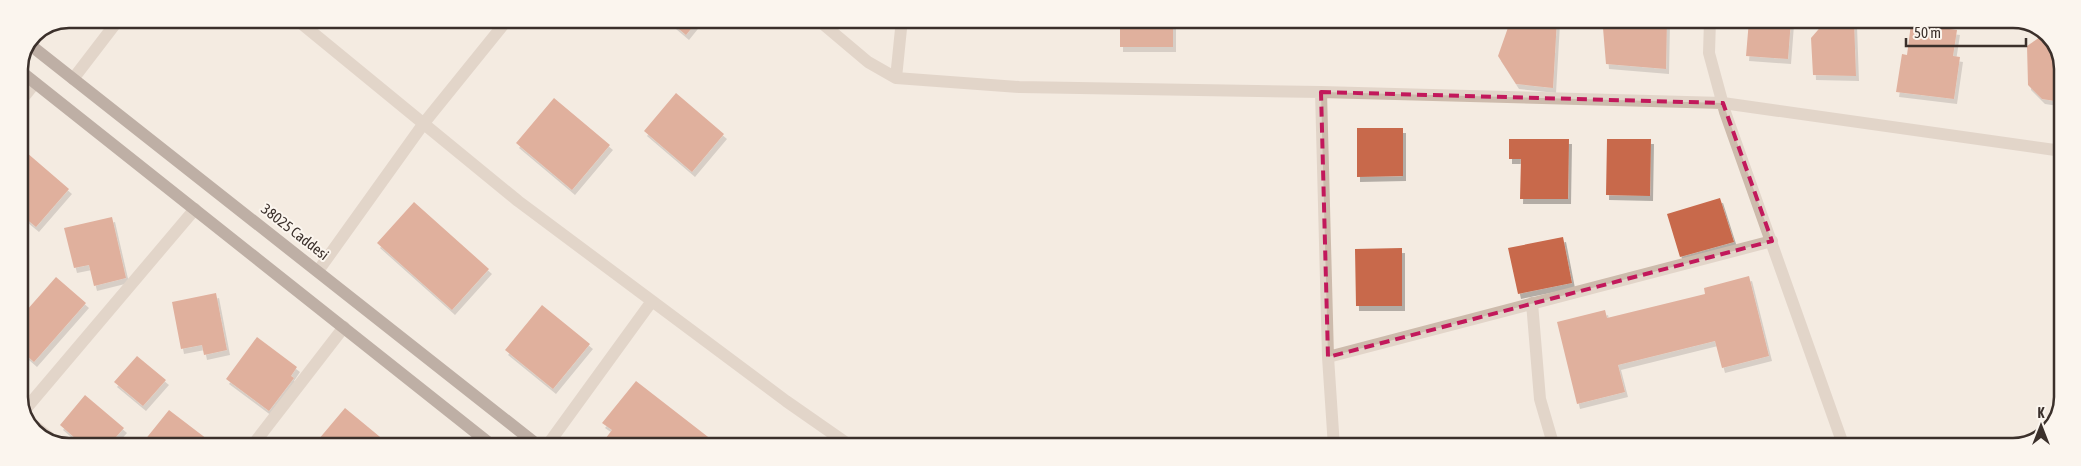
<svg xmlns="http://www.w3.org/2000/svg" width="2081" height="466" font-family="'Asap Condensed',sans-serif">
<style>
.building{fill:#c8694b;filter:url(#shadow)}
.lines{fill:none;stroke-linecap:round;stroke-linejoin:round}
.minor{stroke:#cdbbac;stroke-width:12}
.major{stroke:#7d675c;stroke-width:12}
.marked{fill:none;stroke:#c2185b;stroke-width:4;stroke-dasharray:10 6;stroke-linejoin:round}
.labels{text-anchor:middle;stroke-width:4;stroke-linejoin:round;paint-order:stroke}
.street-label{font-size:15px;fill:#3b302b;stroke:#fbf5ee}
.rim{fill:none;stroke:#3b302b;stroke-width:2.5}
</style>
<defs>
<filter id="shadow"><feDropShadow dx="3" dy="5" stdDeviation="0" flood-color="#0004"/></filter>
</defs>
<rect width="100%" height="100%" fill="#f4ebe1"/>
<path class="building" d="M667 19H699L686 35Z
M1120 19H1173V47H1120Z
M1511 19H1557L1553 88 1516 84 1498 56Z
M1624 19H1667L1666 69 1606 64 1603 28Z
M1749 20H1791L1788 59 1746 56Z
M1854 21 1856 76 1813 75 1811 38 1824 23Z
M1911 24 1957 30 1953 56 1960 57 1954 99 1896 92 1902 54 1907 55Z
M2046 33 2062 62V102L2042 99 2028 85 2027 46Z
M676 93 724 134 692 172 644 131Z
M554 98 610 145 572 190 516 143Z
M1357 128H1403V176L1357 177Z
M1509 139H1569L1568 199H1520L1521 159H1509Z
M1607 139H1651L1650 196 1606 195Z
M19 146 69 189 36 227 19 213Z
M1720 198 1734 242 1680 257 1667 214Z
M414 202 489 269 452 310 377 243Z
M112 217 126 278 94 286 89 265 74 268 64 228Z
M1563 237 1572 283 1518 294 1508 248Z
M1402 248V306H1356L1355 249Z
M1749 276 1769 356 1722 368 1715 341 1618 365 1625 392 1577 404 1557 322 1605 310 1607 318 1705 294 1704 288Z
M56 277 86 303 34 362 19 349V319Z
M216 293 227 350 204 355 202 345 181 349 172 302Z
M542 305 590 344 553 389 505 350Z
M257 337 297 367 291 376 294 378 269 411 226 379Z
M137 356 166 380 143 406 114 382Z
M636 381 721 447H599L612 430 602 423Z
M85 395 124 428 108 446H84L60 425Z
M345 408 391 446H313Z
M169 410 207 439 201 446H140Z"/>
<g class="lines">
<path class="minor" d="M296 19 518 201 786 401 852 447
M817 19 868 62 896 78 1019 87 1321 92 1723 103 2062 151
M1710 20 1709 53 1725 112 1844 447
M896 78 902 19
M73 79 119 19
M1321 92 1328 357 1334 447
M19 103 35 83
M318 271 424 123 508 19
M1532 303 1540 399 1554 447
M1328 357 1772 241
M23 412 195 209
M27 420 60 446
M252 446 344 327
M546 447 652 301"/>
<path class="major" d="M29 44 540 447
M19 70 494 447"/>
</g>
<path d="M0 0H2081V466H0ZM1321 92 1723 103 1772 241 1328 357Z" fill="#f4ebe1" fill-opacity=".55" fill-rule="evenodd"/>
<path class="marked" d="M1321 92 1723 103 1772 241 1328 357Z"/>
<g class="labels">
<g class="street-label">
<text transform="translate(295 232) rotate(38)" y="5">38025 Caddesi</text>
</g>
</g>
<path d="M0 0H2081V466H0ZM69 28H2013A41 41 0 0 1 2054 69V397A41 41 0 0 1 2013 438H69A41 41 0 0 1 28 397V69A41 41 0 0 1 69 28Z" fill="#fbf5ee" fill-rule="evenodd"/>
<path class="rim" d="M69 28H2013A41 41 0 0 1 2054 69V397A41 41 0 0 1 2013 438H69A41 41 0 0 1 28 397V69A41 41 0 0 1 69 28Z"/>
<g transform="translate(2041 426)" stroke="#fbf5ee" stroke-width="4" paint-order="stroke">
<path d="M0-4L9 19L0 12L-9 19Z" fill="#3b302b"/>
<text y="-8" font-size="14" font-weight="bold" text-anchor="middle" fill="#3b302b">K</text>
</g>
<path d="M1906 38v8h120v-8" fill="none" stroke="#3b302b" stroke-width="2.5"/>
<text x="1914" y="38" font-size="15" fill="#3b302b" stroke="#fbf5ee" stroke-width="4" paint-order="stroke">50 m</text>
</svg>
